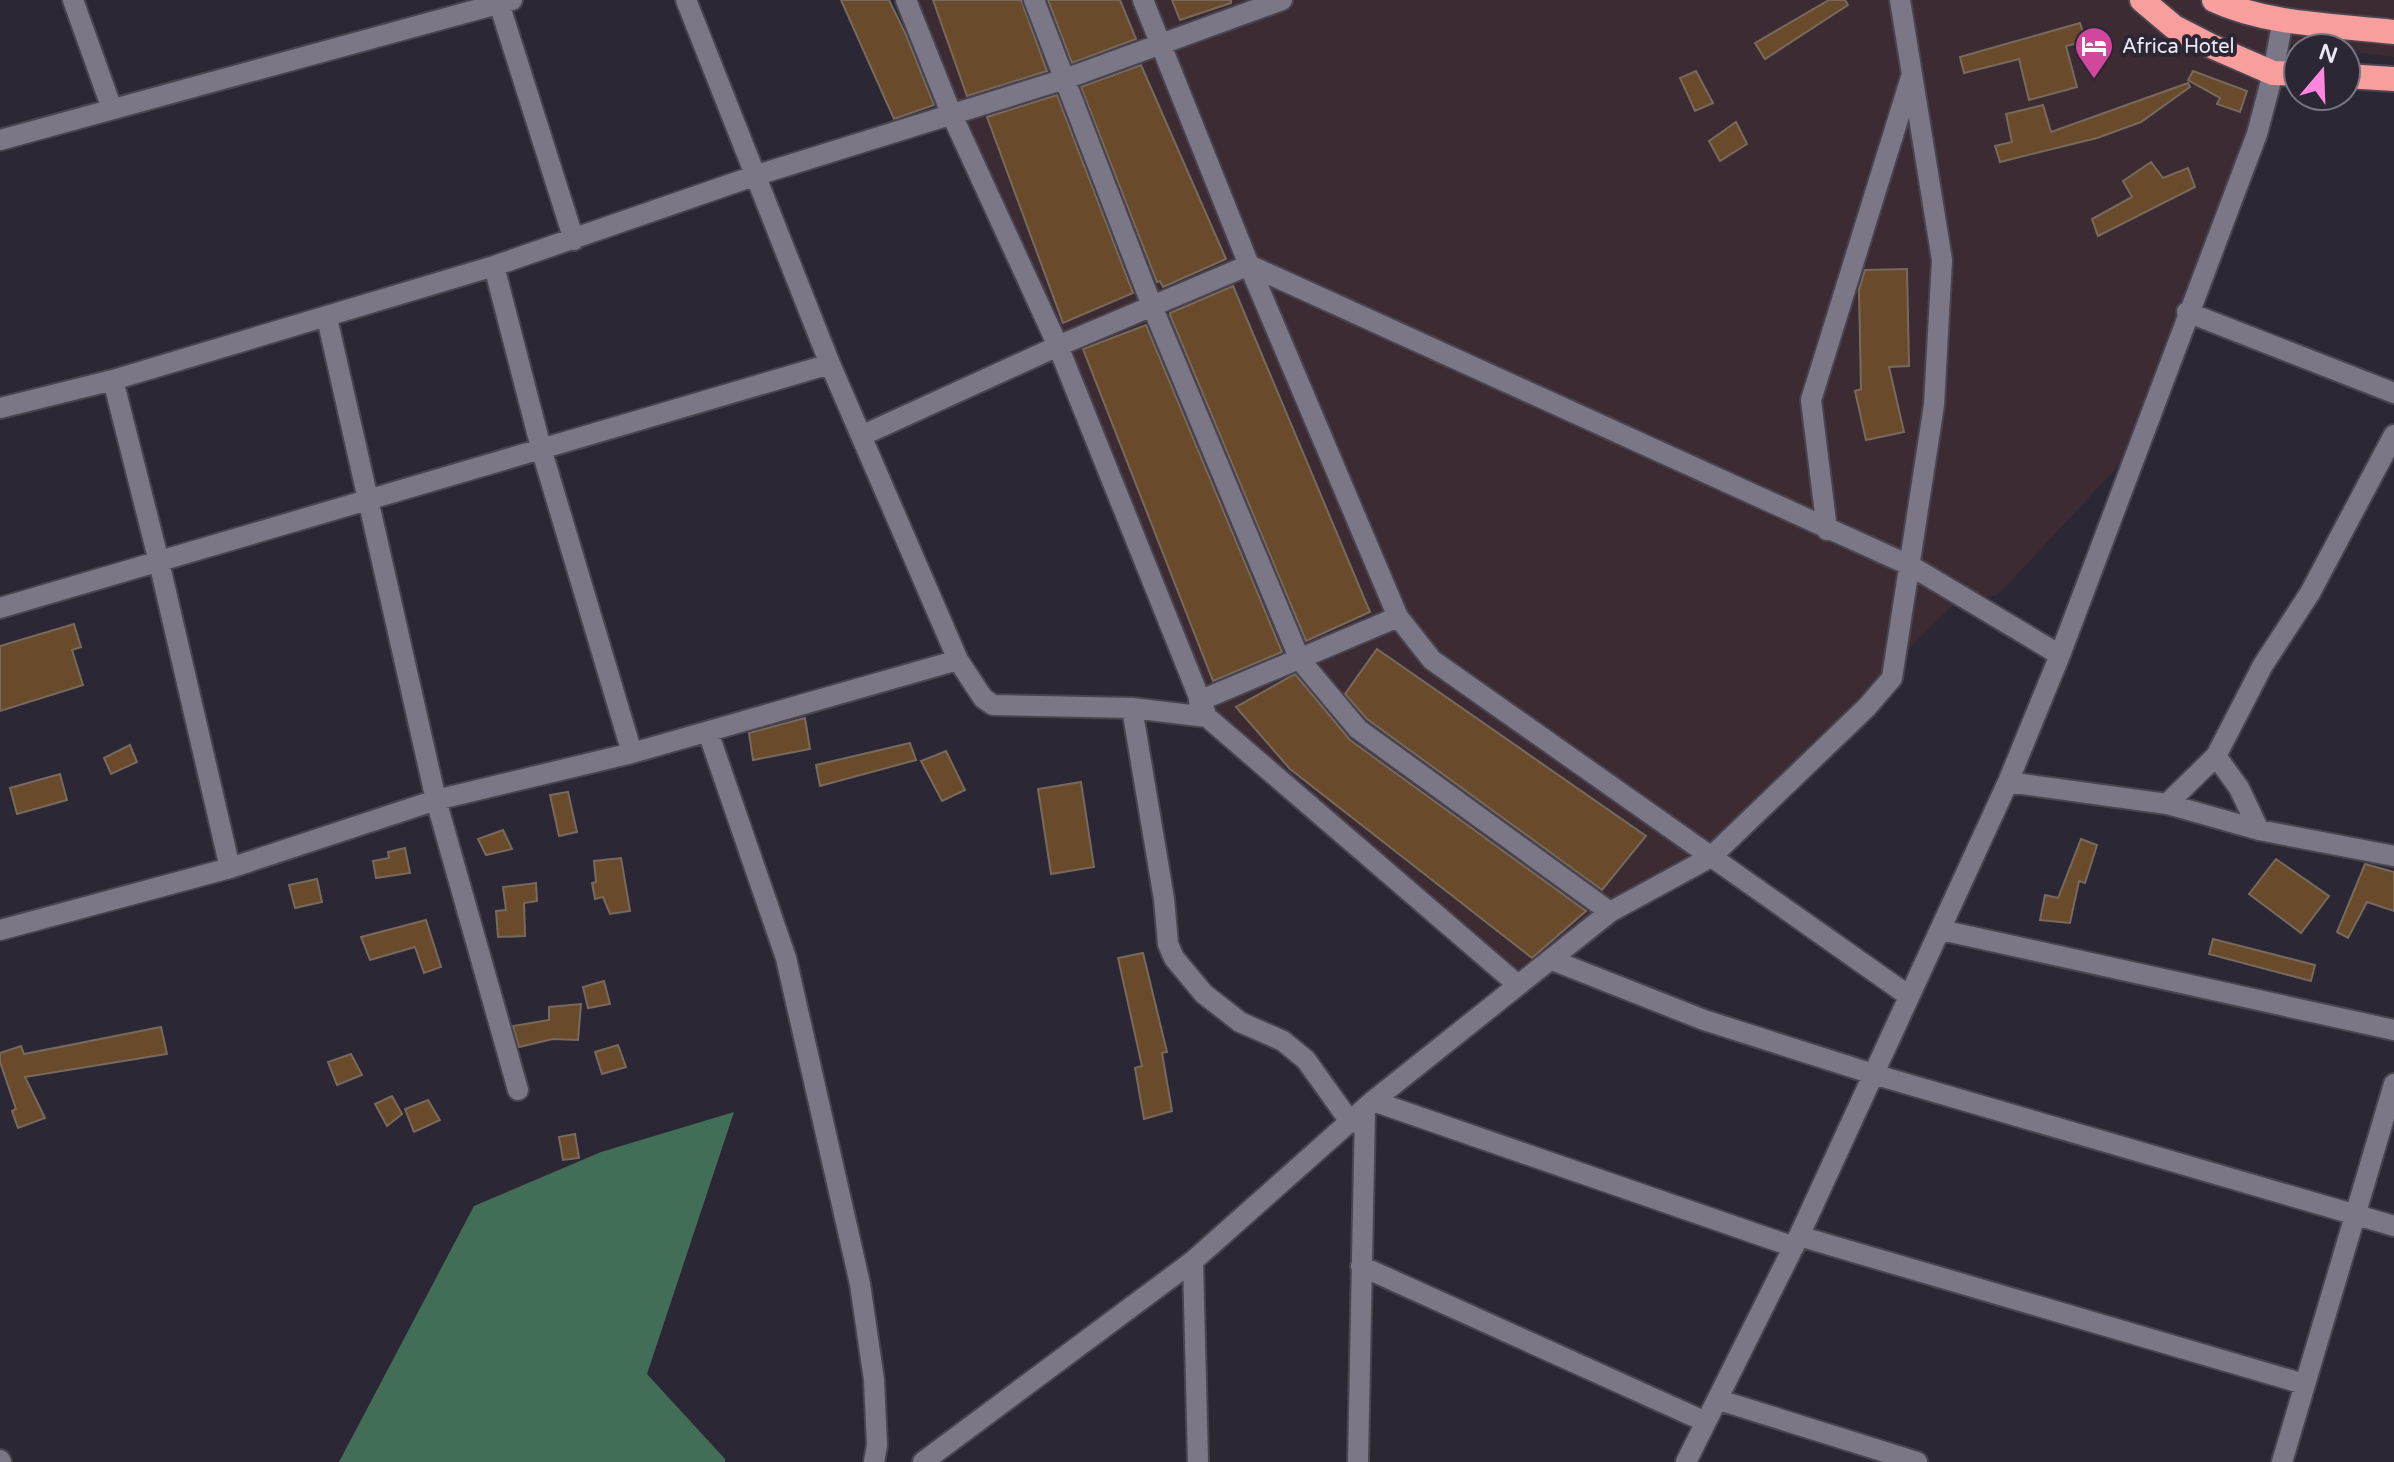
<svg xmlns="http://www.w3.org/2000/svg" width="2394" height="1462" font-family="'Varela Round',sans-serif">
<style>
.commercial{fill:#3d2b33}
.forest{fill:#426e57}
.building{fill:#694a2b;stroke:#776a5d;stroke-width:2}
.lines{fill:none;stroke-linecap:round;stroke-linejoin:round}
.minor-casing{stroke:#484450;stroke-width:24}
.highway-casing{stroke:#484450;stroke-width:28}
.minor{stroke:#7c7787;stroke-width:20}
.highway{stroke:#f89f9d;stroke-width:24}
.labels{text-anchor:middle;stroke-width:8;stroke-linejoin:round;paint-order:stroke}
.poi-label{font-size:20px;fill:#ece9f3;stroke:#2c2735;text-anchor:start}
</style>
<rect width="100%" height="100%" fill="#2c2735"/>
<path class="commercial" d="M908 0H2394V57L2346 51V48L2279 44 2187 306 2120 464 1998 595 1957 601 1715 841 1530 990 1204 707Z"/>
<path class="forest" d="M734 1112 647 1374 725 1459V1462H339L474 1206 601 1152Z"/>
<path class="building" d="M841 0H889L906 35 934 105 894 119Z
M933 0H1021L1047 71 967 96Z
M1048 0H1120L1136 39 1072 63Z
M1172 0H1231V3L1180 20Z
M1829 0H1845L1848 5 1765 59 1755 43Z
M2080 23 2086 41 2066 46 2077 87 2029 100 2019 59 1964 73 1960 57Z
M1141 65 1226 259 1163 287 1160 281 1157 282 1081 87Z
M1696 71 1713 103 1695 111 1680 78Z
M2193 71 2247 91 2240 112 2217 104 2220 98 2188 80Z
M2188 83 2190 87 2141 122 2097 138 2000 162 1995 146 2012 142 2006 114 2043 105 2051 132Z
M1057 95 1133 293 1063 323 987 117Z
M1736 122 1747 144 1720 161 1709 141Z
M2151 162 2163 178 2188 168 2195 187 2098 236 2092 219 2132 197 2123 181Z
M1907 269 1909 366 1889 367 1904 432 1866 440 1855 391 1861 389 1859 290 1865 270Z
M1233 286 1370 612 1306 641 1170 315V313Z
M1146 325 1282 652 1213 681 1083 349Z
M74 624 81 647 72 650 83 685 0 711V646Z
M1377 649 1646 836 1602 890 1367 719 1345 694Z
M1295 674 1350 740 1586 911 1532 958 1290 769 1236 707Z
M805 718 810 749 753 760 749 733Z
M910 743 916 760 820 786 816 765Z
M130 745 137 762 111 774 104 758Z
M946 751 965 790 942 801 921 761Z
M60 774 67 800 17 814 10 788Z
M1081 782 1094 867 1051 874 1038 789Z
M568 792 577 832 559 836 550 795Z
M503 830 512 849 486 855 478 839Z
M2081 839 2097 845 2085 883 2079 881 2070 923 2040 920 2045 895 2058 898Z
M405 848 410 873 376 878 373 861 389 858 388 852Z
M621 858 630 911 610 914 603 897 595 899 592 883 596 882 594 861Z
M2276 859 2329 896 2301 933 2249 894Z
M2365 864 2394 872V911L2367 902 2348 938 2337 932Z
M317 879 322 902 295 908 289 885Z
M536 883 537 901 524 903 525 936 498 937 496 911 506 910 503 887Z
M426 920 441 967 424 973 415 947 370 960 361 937Z
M2213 939 2315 965 2311 981 2209 954Z
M1143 953 1167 1052 1162 1053 1172 1111 1144 1119 1135 1068 1142 1066 1118 958Z
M604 981 610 1004 588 1008 583 987Z
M581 1004 578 1040 553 1039 519 1047 513 1026 549 1020V1007Z
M161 1027 167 1054 25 1077 45 1118 18 1128 12 1111 16 1109 0 1062V1053L21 1046 24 1054Z
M618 1045 626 1067 602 1074 595 1052Z
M351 1054 362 1075 337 1085 328 1062Z
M392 1096 402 1114 387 1126 375 1104Z
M428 1100 440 1120 414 1132 405 1109Z
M575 1134 579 1158 563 1160 559 1137Z"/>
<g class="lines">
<defs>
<path id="minor" d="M73 0 112 109
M498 0 574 240
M686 0 830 364 958 660
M906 0 951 113 1058 346 1207 717 1518 985
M1034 0 1152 306 1300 660 1358 729 1610 912
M1143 0 1249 265 1398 617 1432 660 1909 996
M0 140 512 0
M494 266 541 448 632 753
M2187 312 2394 393
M327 318 436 800 518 1090
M113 380 159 562 230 868
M0 408 113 380 494 266 754 176 1065 79 1282 0
M861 436 1058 346 1249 265 1911 566 2060 655
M1827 530 1811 400 1912 74
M0 608 830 364
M1199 701 1398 617
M1132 708 1164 899 1168 944 1174 958 1204 994 1240 1022 1283 1041 1306 1060 1351 1123
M708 732 786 958 860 1284 874 1380 877 1445 874 1462
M2008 782 2167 804 2259 830 2394 856
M2167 804 2216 756
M2259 830 2239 788 2216 756 2263 665 2310 593 2394 435
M0 930 230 868 436 800 632 753 958 660 983 698 993 705 1132 708 1207 717
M1941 930 2394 1030
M1552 960 1704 1020 1873 1074 2394 1226
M1373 1101 1794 1247
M1799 1236 2304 1384
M1193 1261 1198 1462
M1361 1266 1706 1422
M1719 1400 1917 1462
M0 1460 1 1462
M923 1462 1193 1261 1373 1101 1610 912 1711 857 1867 707 1892 678 1934 405 1942 260 1900 0
M1358 1462 1365 1110
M1686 1462 1799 1236 2008 782 2060 655 2257 134 2273 73 2283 19
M2282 1462 2394 1084"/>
<path id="highway" d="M2142 0 2174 27 2211 46 2273 73 2298 74
M2214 0C2268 25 2335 25 2394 32
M2346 76 2394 79"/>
</defs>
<use href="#minor" class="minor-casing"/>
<use href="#highway" class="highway-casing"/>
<use href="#minor" class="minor"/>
<use href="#highway" class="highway"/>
</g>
<defs>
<symbol id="hotel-pin" viewBox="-11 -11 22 30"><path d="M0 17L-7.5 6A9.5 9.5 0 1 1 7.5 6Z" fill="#d1479c" stroke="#2c2735"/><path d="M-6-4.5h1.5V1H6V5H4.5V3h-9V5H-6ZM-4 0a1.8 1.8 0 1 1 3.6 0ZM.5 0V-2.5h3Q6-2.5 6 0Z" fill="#fff"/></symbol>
</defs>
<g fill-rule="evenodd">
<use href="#hotel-pin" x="2072" y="24" width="44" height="60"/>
</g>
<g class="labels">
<g class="poi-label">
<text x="2122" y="53">Africa Hotel</text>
</g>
</g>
<g transform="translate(2322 72) rotate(19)"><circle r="38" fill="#2c2735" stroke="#797581" stroke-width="2"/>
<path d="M0-6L14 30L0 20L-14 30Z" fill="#ff85df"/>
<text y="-12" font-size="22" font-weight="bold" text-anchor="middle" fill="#ece9f3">N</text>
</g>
</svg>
